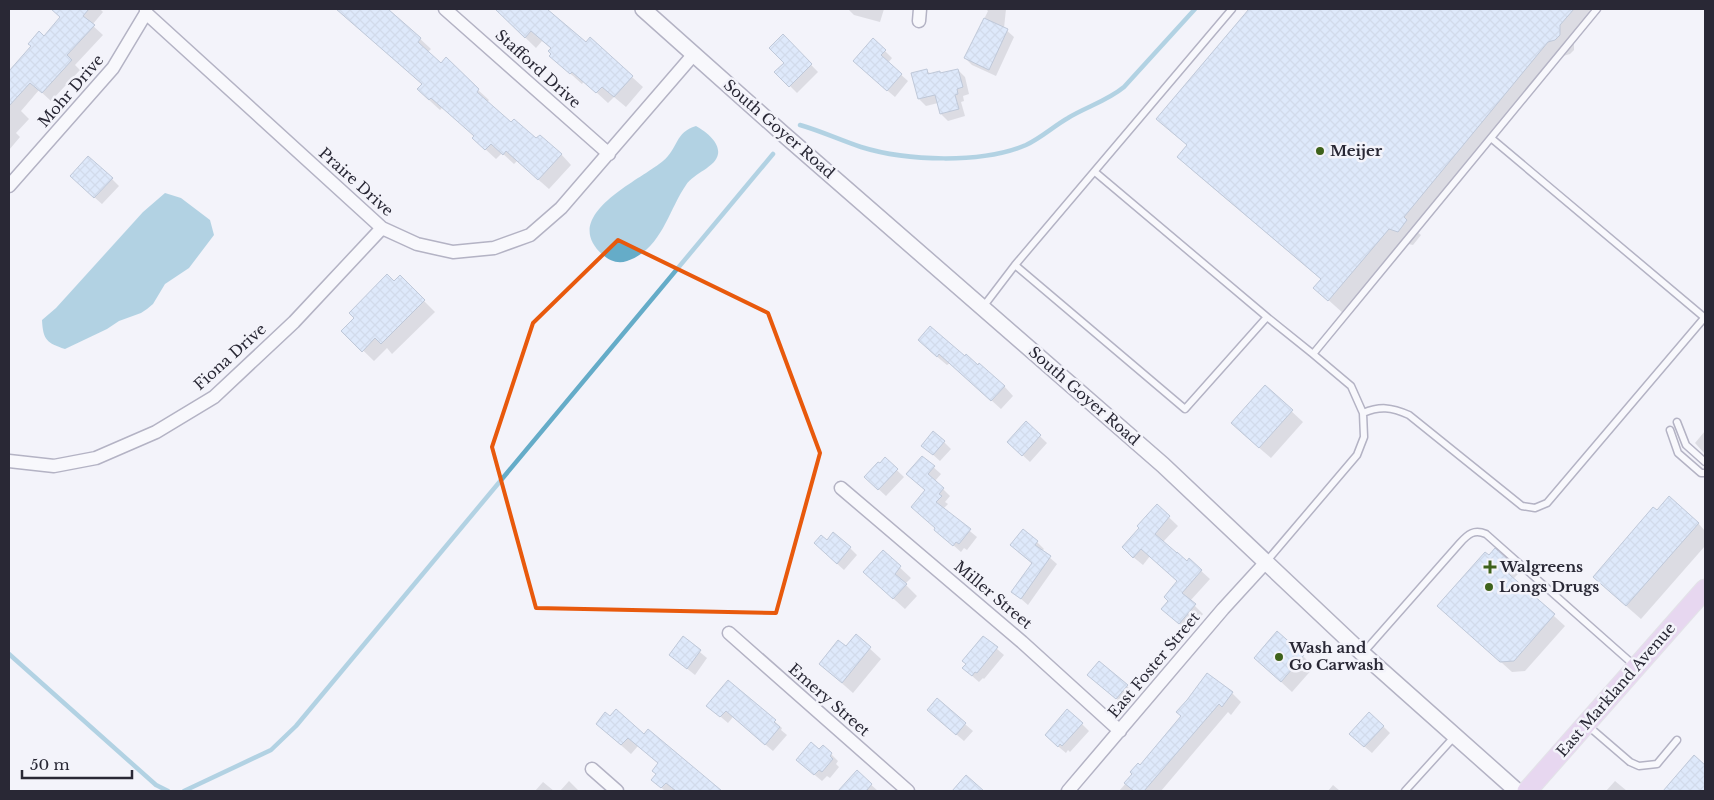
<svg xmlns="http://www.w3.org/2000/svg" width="1714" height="800" font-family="'Libre Baskerville',serif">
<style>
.water{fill:#65acc8}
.shadow{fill:#0003}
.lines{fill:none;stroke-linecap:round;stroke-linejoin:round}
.stream{stroke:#65acc8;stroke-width:4.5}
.building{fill:url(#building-cross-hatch);stroke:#8195b0}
.service-casing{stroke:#686684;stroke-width:9}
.minor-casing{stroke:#686684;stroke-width:15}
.tertiary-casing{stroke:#686684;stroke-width:18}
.primary-casing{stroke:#d0d0d3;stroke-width:21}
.service{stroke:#fff;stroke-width:6}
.minor{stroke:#fff;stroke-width:12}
.tertiary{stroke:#fff;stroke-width:15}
.primary{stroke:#dab7e5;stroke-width:19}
.marked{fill:none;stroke:#e8590c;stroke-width:4;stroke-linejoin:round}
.poi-dot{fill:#3e621b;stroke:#f3f3fa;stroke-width:2}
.labels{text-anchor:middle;stroke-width:5;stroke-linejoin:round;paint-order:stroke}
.street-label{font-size:15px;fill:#292835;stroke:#f3f3fa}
.poi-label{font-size:15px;font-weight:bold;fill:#292835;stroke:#f3f3fa;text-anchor:start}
</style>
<defs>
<pattern id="building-cross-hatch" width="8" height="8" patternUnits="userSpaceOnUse" patternTransform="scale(1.25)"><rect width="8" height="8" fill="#c6ddfc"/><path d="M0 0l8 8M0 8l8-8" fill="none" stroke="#aabed9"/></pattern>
</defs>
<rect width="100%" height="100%" fill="#f3f3fa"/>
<path class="water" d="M696 126C705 131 720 142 718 154 716 167 694 173 686 185 668 211 662 249 627 261 618 264 610 261 603 255 558 216 639 181 663 161 678 149 675 132 696 126Z
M165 193 181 198 210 220 214 235 189 268 165 284 153 304 147 309 141 313 119 321 107 329 65 349C47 343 43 340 42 320L56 308 143 212Z"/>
<path class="shadow" d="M59 9H102L101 10 103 12 92 25 103 35 75 65 80 70 51 101 39 90 21 111 29 119 16 133 20 137 9 150V73L32 47 45 37 62 17 56 12Z
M338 9H388L431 49 428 52 441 64 467 80 489 100 487 102 511 124 561 154 571 165 549 189 517 161 514 164 502 153 496 159 484 148 475 136 443 107 440 110 429 100 423 85Z
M496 9H547L586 43 590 39 643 87 626 107 614 97 608 103 584 81 582 84 562 66 552 49 542 41 536 48Z
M848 9H884L880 22 854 15Z
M986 9H1006L1004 28 1014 37 996 76 972 65 965 58 988 11Z
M1251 9H1600L1574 40V50L1570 54 1563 56 1417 232 1421 235 1413 245 1404 243 1344 314 1315 288 1322 280 1193 171 1179 157 1188 146 1158 119Z
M783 36 818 72 797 93 776 72 785 63Z
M885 51 892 58 888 63 908 81 895 97 861 68Z
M926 70 931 74 939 72 942 74 958 70 965 77 969 94 963 96 964 101 961 102 965 116 948 121 941 114 938 103 926 106 919 99Z
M112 179 119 186 102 204 78 183Z
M400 277 435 312 392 354 387 348 374 361 343 331Z
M929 350 965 358 1004 386 1013 396 1001 409 950 363 947 365Z
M1265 387 1303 422 1271 458 1243 434Z
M1026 423 1047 443 1030 462 1016 449Z
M1705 431V454L1695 443Z
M944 442 951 449 940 461 923 446Z
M922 457 941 474 935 481 950 496 945 502 948 504 943 509 977 537 967 550 964 548 961 552 936 530 937 529 926 491Z
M885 459 904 477 886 496 873 484 880 465Z
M1157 506 1178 526 1162 543 1187 562 1189 560 1210 579 1190 601 1203 614 1189 632 1171 617 1170 601 1178 581 1150 556 1143 565 1132 556Z
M1657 512 1698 523 1705 531V546L1641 619 1609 591Z
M827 541 850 548 857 555 844 570 822 550Z
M1037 542 1044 549 1042 551 1057 564 1028 605 1013 592 1033 564 1018 552Z
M1495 550 1519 573 1513 579 1565 626 1525 671 1512 672 1450 616Z
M883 552 911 578 905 584 917 596 905 609 876 583Z
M856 636 881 659 853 693 820 664 846 648Z
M983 637 1004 655 984 679 983 678 979 682 971 675Z
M683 638 707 658 695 675 670 655Z
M1303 656 1314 667 1292 692 1255 658Z
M728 681 782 728 781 730 787 735 773 751 733 717 728 723 715 712Z
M1096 682 1127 686 1134 693 1124 705Z
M1232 693 1241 702 1231 715 1228 712 1161 791H1119L1140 767Z
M937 700 973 731 964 741 936 717Z
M597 724 644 735 719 791H665L653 780 657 775 659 764 638 746 631 754Z
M1082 724 1089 731 1070 752 1068 750 1066 753 1053 742Z
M1383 726 1390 733 1372 753 1358 741Z
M820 751 831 754 838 761 836 764 839 767 830 778 827 776 822 781 805 767Z
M1694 757 1705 766V791H1663H1665Z
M857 772 878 791H844L842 789Z
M569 781 579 791H560Z
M1615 781 1627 791H1606Z
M543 782 554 791H535Z
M1333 785 1340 791H1328Z"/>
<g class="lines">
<path class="stream" d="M800 125C821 131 840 140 861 147 906 161 982 164 1026 145 1041 138 1054 126 1068 118 1086 107 1107 101 1124 87L1195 9
M9 654 156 785 168 791
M184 791 271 750 296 726 773 154"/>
</g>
<path class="building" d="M51 9H89L83 16 95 25 67 55 72 60 42 93 30 83 9 106V71L31 46 28 44 39 31 44 36 60 17Z
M336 9H388L421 38 418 42 441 63 446 57 479 89 477 92 511 122 514 119 536 138 540 135 562 154 538 180 506 151 503 155 491 144 485 150 472 138 474 136 431 98 429 100 417 89 422 84Z
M495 9H547L586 42 590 37 633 76 614 97 602 87 596 93 572 72 570 74 549 56 551 54 548 51 551 48 531 31 525 38Z
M1249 9H1574L1560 25V35L1555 40 1548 42 1404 217 1407 220 1398 232 1389 229 1328 301 1313 288 1321 279 1177 157 1187 145 1156 119Z
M984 18 1008 29 989 70 964 58Z
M783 34 812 64 789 87 774 72 784 63 769 48Z
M873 38 886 50 881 55 902 74 887 91 853 61Z
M927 69 928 74 940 71V73L958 69 963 87 957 89 958 94 955 95 959 109 940 114 935 95 918 99 911 73Z
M88 156 113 178 94 198 70 176Z
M387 274 394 281 400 275 425 300 381 344 375 338 362 352 341 331 354 318 349 313Z
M930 326 965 356 966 354 978 365 979 363 1005 386 991 401 939 354 937 357 918 340Z
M1265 385 1293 410 1259 448 1231 423Z
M1026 421 1041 435 1022 456 1007 442Z
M933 431 945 441 933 455 921 446Z
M922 456 935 466 928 474 944 488 939 494 942 496 936 502 971 529 959 544 956 542 953 546 934 530 935 528 911 507 925 490 906 474Z
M885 457 898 469 878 490 864 477 878 462 880 463Z
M1669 496 1699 523 1626 606 1593 577 1653 507 1657 510Z
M1157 504 1170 516 1155 534 1177 553V552L1187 561 1189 558 1202 570 1182 593 1196 604 1179 624 1161 609 1168 601 1164 597 1177 581 1141 549 1133 558 1122 547 1139 528 1137 526Z
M1023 529 1038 541 1035 545 1051 556 1021 599 1011 592 1032 563 1010 545Z
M833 532 851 547 837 564 814 543 821 535 827 540Z
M1495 548 1509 561 1503 569 1555 614 1514 661 1500 662 1437 606 1485 552 1489 555Z
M883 550 901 566 895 574 907 584 893 599 863 572Z
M1277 631 1304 655 1281 682 1254 658Z
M856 634 871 647 842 683 819 664 838 640 846 646Z
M683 636 701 650 687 669 669 655Z
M983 636 998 647 977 673 975 672 972 676 962 668 966 664 962 661Z
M1099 661 1128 685 1116 699 1087 675Z
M1207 673 1233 692 1222 707 1219 704 1144 791H1134L1124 783 1132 774 1130 772 1138 763 1140 765 1181 716 1176 712 1187 700Z
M728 680 776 720 774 722 780 727 765 745 726 711 720 717 706 706Z
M937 698 966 723 956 735 927 710Z
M616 709 644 734 648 729 722 791H676L666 783 661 788 651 780 656 774 652 771 658 763 628 738 621 745 596 724 605 712 610 716Z
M1067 709 1083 723 1062 746 1060 744 1058 747 1045 735Z
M1369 712 1384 726 1364 747 1349 734Z
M811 742 819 749 823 745 832 753 830 756 833 759 822 772 819 770 814 775 796 760Z
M1694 755 1705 765V791H1663Z
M857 770 872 784 866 791H838Z
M966 775 984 791H952Z"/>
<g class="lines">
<defs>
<path id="service" d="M1491 138 1705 318
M1095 172 1267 317
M1015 265 1185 409 1267 317 1313 354
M983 307 1015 265 1232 9
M1363 413C1380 406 1391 407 1409 415L1522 506 1535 508 1547 503 1705 317
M1677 422 1686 445 1705 462
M1670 430 1678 453 1701 473H1705
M1266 562 1357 455 1364 437 1363 413 1351 386 1313 354 1597 9
M1363 653 1460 543C1468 534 1474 529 1486 534L1635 666
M1587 725 1630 762 1639 766 1657 764 1677 740
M1405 791 1454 737"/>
<path id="minor" d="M445 9 609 154
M146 13 382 228 417 244 453 252 494 248 530 235 561 208 694 54
M919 21 920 9
M9 186 113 68 146 13V9
M9 461 54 466 96 458 156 432 214 397 294 322 382 228
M841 488 1022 642 1120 731
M729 633 908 791
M592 769 617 791
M1068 791 1223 609 1266 562"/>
<path id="tertiary" d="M643 9 781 132 1163 465 1362 653 1517 791"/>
<path id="primary" d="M1527 791 1705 589"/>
</defs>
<use href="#service" class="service-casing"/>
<use href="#minor" class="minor-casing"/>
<use href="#tertiary" class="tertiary-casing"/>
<use href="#primary" class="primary-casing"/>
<use href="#service" class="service"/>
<use href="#minor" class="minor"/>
<use href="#tertiary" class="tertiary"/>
<use href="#primary" class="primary"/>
</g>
<path d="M0 0H1714V800H0ZM618 240 768 313 820 453 776 613 536 608 492 447 533 323Z" fill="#f3f3fa" fill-opacity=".55" fill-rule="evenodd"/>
<path class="marked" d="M618 240 768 313 820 453 776 613 536 608 492 447 533 323Z"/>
<g class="poi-dot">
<circle cx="1320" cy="151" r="5"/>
<path d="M1487.5 559.5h5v5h5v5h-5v5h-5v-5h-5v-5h5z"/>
<circle cx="1489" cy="587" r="5"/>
<circle cx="1279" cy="657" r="5"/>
</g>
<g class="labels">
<g class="street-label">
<text transform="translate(538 69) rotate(42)" y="5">Stafford Drive</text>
<text transform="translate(71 91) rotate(-49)" y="5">Mohr Drive</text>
<text transform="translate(779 129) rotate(41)" y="5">South Goyer Road</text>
<text transform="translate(356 182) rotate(42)" y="5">Praire Drive</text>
<text transform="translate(230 357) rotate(-42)" y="5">Fiona Drive</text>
<text transform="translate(1084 396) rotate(41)" y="5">South Goyer Road</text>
<text transform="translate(993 595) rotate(40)" y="5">Miller Street</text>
<text transform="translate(1154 665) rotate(-50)" y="5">East Foster Street</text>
<text transform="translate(1616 690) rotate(-49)" y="5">East Markland Avenue</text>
<text transform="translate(829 700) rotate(41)" y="5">Emery Street</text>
</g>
<g class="poi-label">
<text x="1330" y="156">Meijer</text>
<text x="1500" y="572">Walgreens</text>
<text x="1499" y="592">Longs Drugs</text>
<text x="1289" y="653">Wash and<tspan x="1289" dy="17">Go Carwash</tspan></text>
</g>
</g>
<rect width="1714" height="800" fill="none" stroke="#292835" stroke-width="20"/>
<path d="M22 770v8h110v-8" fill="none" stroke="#292835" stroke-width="2.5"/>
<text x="30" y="770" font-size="15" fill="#292835" stroke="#f3f3fa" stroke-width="4" paint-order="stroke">50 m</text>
</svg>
